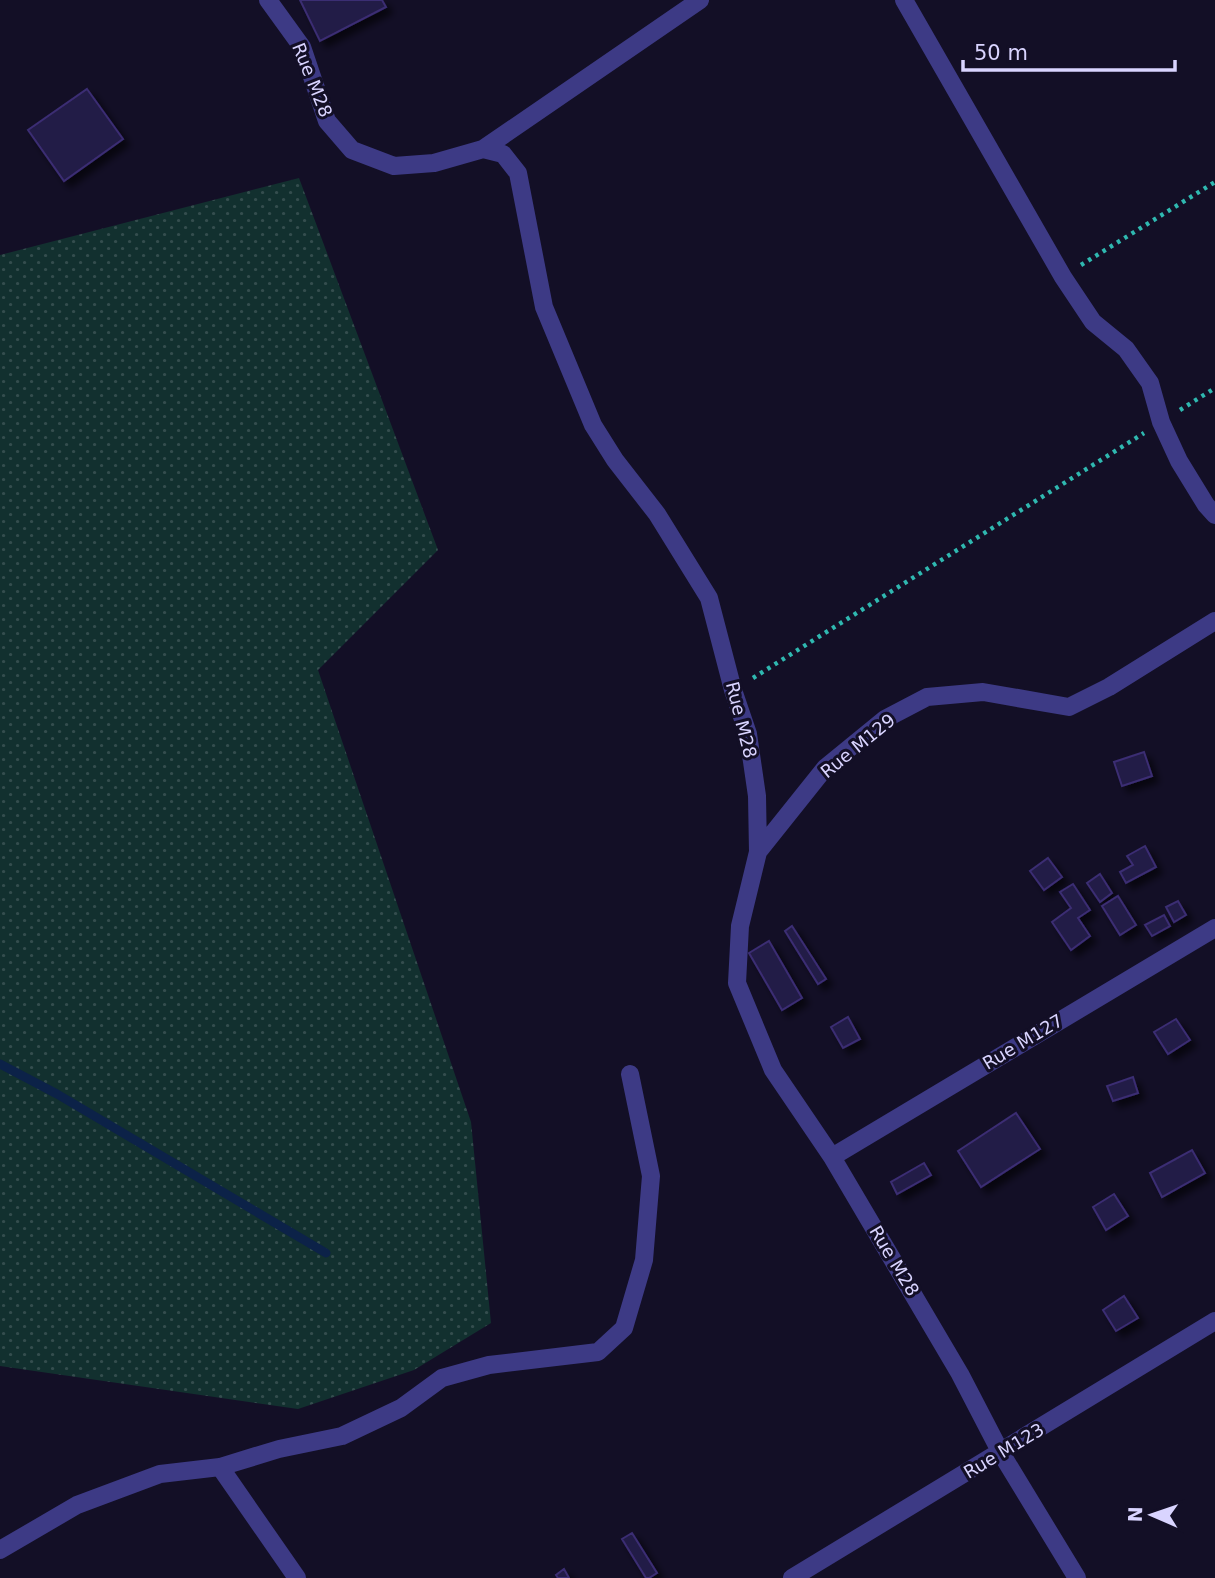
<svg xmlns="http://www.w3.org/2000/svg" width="1215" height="1578" font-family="'DejaVu Sans',sans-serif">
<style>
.grass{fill:url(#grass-dots)}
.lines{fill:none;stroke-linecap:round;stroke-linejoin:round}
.stream{stroke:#0c2248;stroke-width:9}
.building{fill:#241b47;stroke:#3b2d73;stroke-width:2;filter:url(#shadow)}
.path{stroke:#2fb8b0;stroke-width:4.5;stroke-dasharray:3.5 5;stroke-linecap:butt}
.minor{stroke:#3d3a85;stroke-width:18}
.labels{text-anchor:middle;stroke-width:6;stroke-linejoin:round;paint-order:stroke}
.street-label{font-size:18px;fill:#d9d4ff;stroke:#130f26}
</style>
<defs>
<pattern id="grass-dots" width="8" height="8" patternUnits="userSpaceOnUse" patternTransform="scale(1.75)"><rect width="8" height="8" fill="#12302f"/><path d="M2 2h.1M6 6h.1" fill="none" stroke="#344d4e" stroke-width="1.8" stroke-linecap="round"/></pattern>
<filter id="shadow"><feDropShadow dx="6" dy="6" stdDeviation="3.5" flood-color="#0009"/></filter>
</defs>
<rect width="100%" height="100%" fill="#130f26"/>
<path class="grass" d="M299 178 438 550 318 670 471 1122 491 1323 414 1370 298 1409 0 1366V255Z"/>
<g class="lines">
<path class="stream" d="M0 1064 57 1094 326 1253"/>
</g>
<path class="building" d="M300 0H382L386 7 320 41Z
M87 89 123 139 64 181 28 130Z
M1144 752 1152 776 1122 786 1114 762Z
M1145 846 1156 867 1126 883 1120 872 1133 865 1127 856Z
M1048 858 1062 877 1044 890 1030 871Z
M1100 874 1112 893 1100 902 1087 883Z
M1073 884 1090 910 1078 918 1090 936 1071 950 1052 922 1071 908 1060 892Z
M1118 896 1136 925 1120 935 1102 906Z
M1178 901 1186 915 1174 922 1166 907Z
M1164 915 1170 926 1152 936 1145 925Z
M792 926 826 979 818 984 785 931Z
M769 941 802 998 782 1010 749 953Z
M848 1017 860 1039 843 1048 831 1027Z
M1176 1019 1190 1040 1168 1054 1154 1032Z
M1133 1077 1138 1093 1113 1101 1107 1086Z
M1016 1113 1040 1149 981 1187 958 1151Z
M1192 1150 1205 1173 1162 1197 1150 1173Z
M924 1163 931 1175 897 1194 891 1182Z
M1114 1194 1128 1216 1106 1230 1093 1207Z
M1124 1296 1138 1318 1116 1331 1103 1310Z
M632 1533 657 1573 649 1578H646L622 1539Z
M564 1569 569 1578H558L556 1575Z"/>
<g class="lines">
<path class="path" d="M1081 265 1215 182
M1180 410 1215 388
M753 678 1144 433"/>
<path class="minor" d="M268 0 302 47 327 121 352 150 394 166 434 163 483 149 503 154 518 173 544 307 593 425 615 460 657 514 709 598 733 690 748 734 757 796 758 852 740 926 737 983 773 1070 832 1157 960 1374 1001 1453 1077 1578
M904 0 1063 277 1093 322 1126 349 1150 383 1161 422 1179 461 1206 505 1215 515
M483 149 700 0
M758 852 825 768 885 719 927 697 983 692 1069 707 1109 687 1215 621
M832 1157 1215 928
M220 1467 297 1578
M0 1550 77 1505 160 1474 220 1467 279 1449 342 1436 401 1408 442 1378 489 1365 598 1352 624 1328 644 1260 651 1176 630 1074
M792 1578 1215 1321"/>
</g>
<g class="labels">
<g class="street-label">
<text transform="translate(312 80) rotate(68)" y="6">Rue M28</text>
<text transform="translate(741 720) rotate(76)" y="6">Rue M28</text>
<text transform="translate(858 746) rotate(-39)" y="6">Rue M129</text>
<text transform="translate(1023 1042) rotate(-31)" y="6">Rue M127</text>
<text transform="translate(894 1261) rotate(59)" y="6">Rue M28</text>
<text transform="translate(1004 1451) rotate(-31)" y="6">Rue M123</text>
</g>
</g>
<g transform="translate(1152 1515) rotate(272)" stroke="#130f26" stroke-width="5" paint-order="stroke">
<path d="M0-5L12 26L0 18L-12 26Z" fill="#d9d4ff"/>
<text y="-10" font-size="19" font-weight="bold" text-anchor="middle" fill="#d9d4ff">N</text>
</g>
<path d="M963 60v10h212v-10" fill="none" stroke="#d9d4ff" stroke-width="3.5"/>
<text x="974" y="60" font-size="21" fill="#d9d4ff" stroke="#130f26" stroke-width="5" paint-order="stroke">50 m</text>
</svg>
